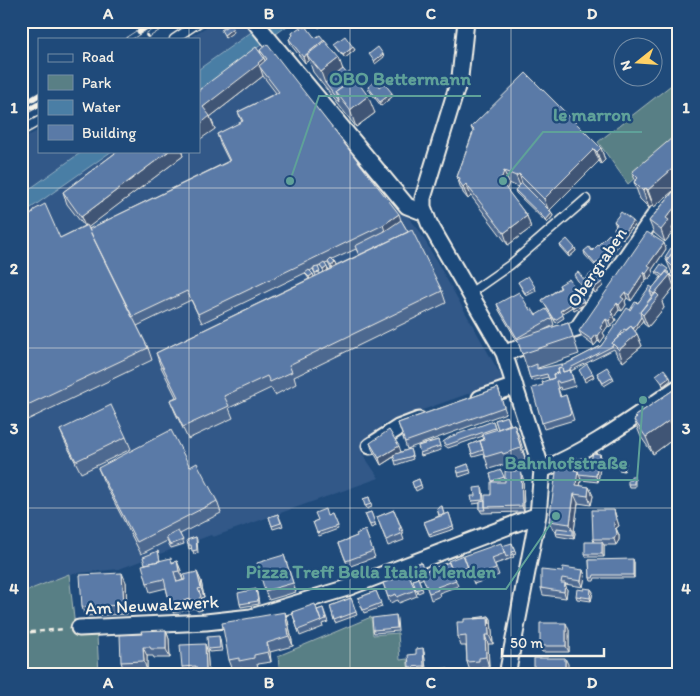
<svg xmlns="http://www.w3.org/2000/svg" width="700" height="696" font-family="Itim,sans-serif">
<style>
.built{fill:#315888}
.green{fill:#597f85;stroke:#a6b8b6}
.water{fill:#4a7ea5;stroke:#8eacc0}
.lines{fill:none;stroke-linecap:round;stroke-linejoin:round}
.lane-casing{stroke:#f4f1e8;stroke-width:11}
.street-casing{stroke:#f4f1e8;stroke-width:19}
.path{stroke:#f4f1e8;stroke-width:2.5;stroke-dasharray:5 4;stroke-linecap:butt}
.lane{stroke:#1f4a7a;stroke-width:8}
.street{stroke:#1f4a7a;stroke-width:15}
.rail-casing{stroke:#f4f1e8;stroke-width:5.5}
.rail{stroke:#1f4a7a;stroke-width:4;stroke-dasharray:11;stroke-linecap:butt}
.wall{fill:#4d6990;stroke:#f4f1e8;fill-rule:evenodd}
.shaded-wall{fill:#3f5575;stroke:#f4f1e8}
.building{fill:#5a7aa7;stroke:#f4f1e8}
.grid{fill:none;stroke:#f4f1e8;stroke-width:1;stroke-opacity:0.55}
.labels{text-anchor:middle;stroke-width:4.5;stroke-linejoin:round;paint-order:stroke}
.street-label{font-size:18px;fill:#f4f1e8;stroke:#1f4a7a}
.leader{fill:none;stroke:#5fa199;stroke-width:2}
.callout-dot{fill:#5fa199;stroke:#1f4a7a;stroke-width:2}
.callout-label{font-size:19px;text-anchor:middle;font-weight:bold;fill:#5fa199;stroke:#1f4a7a;stroke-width:4.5;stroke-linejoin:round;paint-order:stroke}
.neatline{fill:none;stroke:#f4f1e8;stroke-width:2}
.grid-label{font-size:16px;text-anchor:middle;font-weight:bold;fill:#f4f1e8}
</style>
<rect width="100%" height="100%" fill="#1f4a7a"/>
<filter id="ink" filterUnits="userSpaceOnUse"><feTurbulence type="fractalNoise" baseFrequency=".02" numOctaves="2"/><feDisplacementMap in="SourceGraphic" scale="10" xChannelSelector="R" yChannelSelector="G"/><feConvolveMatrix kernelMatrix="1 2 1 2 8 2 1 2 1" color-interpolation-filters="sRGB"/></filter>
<g filter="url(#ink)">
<path class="built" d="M216 21H244L419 230 504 381 383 424 362 453 379 478 213 537 211 535 119 569 69 574 21 593V140L39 130V151H199V39H187Z"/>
<path class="green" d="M679 79V139L628 184 598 142Z
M69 574 76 636 97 635 99 675H21V593Z
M371 617 373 635 398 633 400 660 407 659 409 671 447 668 453 675H280L278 656Z"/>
<path class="water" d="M267 21H294L199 90V69Z
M83 151H112L21 215V195Z"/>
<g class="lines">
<defs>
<path id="lane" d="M174 39 201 21
M21 131 39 121
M470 293 510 265 586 199"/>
<path id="street" d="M254 21 407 206 425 213
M466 21 460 77 423 198V207L429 223 504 353 542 470 538 515 507 675
M504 353 577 329 650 222 660 208 679 191
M480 398 515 386
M370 446 398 428 419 420
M542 470C592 449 634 417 679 387
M79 628 206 622 251 617 347 588 538 515"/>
</defs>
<use href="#lane" class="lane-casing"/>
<use href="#street" class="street-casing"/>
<path class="path" d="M21 633 65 629"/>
<use href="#lane" class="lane"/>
<use href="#street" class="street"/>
<defs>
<path id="rail" d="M148 35 170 21
M128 39 156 21
M21 106 39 95
M21 114 39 104"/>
</defs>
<use href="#rail" class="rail-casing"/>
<use href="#rail" class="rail"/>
</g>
<path class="wall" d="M292 33 324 40 343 69 375 113 356 127 313 72 309 60 305 63 291 45 289 39 293 36Z
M334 44 353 47 355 50 345 58 336 47Z
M260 50 401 220 442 291 446 303 294 377 296 384 275 395 271 388 229 408 233 418 188 439 175 412 170 400 176 397 160 365 156 353 309 279 305 273 202 323 191 300 137 326 148 348 152 360 21 423V222L33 213 60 238 84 226 67 204 63 192 118 151H184L182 153 183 156 88 227 89 229 229 161 220 143 217 134 242 122 238 112 276 93 263 76 210 117 215 129 199 90 261 55ZM356 249 359 255 336 266 332 260ZM328 263 331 269 328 270 325 264ZM320 266 324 272 320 274 318 267ZM313 269 316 276 314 277 313 274 310 271Z
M368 87 393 96 381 106 369 90Z
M471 127 601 148 605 160 601 164 599 161 550 210 552 213 553 216 547 223 516 193 515 190 518 187 509 183 506 189 527 216 531 228 508 245 471 196 468 199 463 193 462 189H461L457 177 473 132Z
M632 172 678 186 672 228 673 232 665 242 654 233 649 221 675 189 654 207 653 205 649 208 640 199 634 182 635 180Z
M614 221 635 224 623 239 615 232 614 228 616 226Z
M679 242V292L674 287 662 302 664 308 648 327 644 324 643 320 635 331 637 334 642 346 623 362 617 355 614 349 571 371 575 386 561 390 560 387 558 388 561 397 566 395 574 420 544 429 542 423 543 385 549 380 548 377 531 381 527 368 519 344 499 310 497 304 530 310 536 315 552 318 554 325 544 330 568 322 579 354 538 368V369L562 366 601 346 630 310 653 288 661 277 657 274 656 271 669 272 668 273 670 275 672 273 665 257Z
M560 245 575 248 576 251 569 257 561 248Z
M619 245 611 254 613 257 604 266 601 263 596 267 585 255 584 251Z
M666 249 652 270 653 273 648 280 646 279 631 301 627 298 625 301 626 305 622 311 619 310 614 317 616 320 611 327 608 326 603 333 605 336 600 343 598 341 594 346 582 337 579 331Z
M585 279 602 282 603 286 595 293 586 282Z
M518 282 535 287 536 291 526 296Z
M559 285 584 301 585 304 574 310 572 307 562 313 564 318 556 323 542 300 560 288Z
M597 373 613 377 614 380 604 386Z
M679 386V439H678L676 437 653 454 641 437 634 420 636 419 635 416Z
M498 388 506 413 407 449 398 423Z
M507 416 511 425 514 424 526 460 507 466 506 464 489 469 484 454 473 457 469 445 484 439 483 436 448 448 444 445 443 442 493 421 496 430 498 429 495 420Z
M60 430 126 437 131 449 81 473 65 442Z
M438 440 441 450 421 456 418 446Z
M370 443 401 452 410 449 413 459 396 465 394 457 381 465 372 449Z
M600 454 601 457 600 465V467L598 482 581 480 580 486 589 487 593 496 591 505 578 503 574 531 575 533 574 539 557 536 556 533 557 531 553 530 549 521 576 457 579 465 591 460Z
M624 460 626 463 624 471 619 470 617 467Z
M468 464 471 473 459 477 457 468Z
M190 467 217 501 221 513 180 534 184 544 171 548 167 541 141 554 103 480 98 468Z
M490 474 504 477 505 479 523 478 524 512 482 513 480 510V503L473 504 472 501 475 496 482 487 483 490 484 501 491 495 493 482Z
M419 479 422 488 416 491 412 482Z
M635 479V487H629L628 484 631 480Z
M369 497 372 507 367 509 363 499Z
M442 506 444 515 449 513 454 529 430 537 424 522 439 516 437 508Z
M394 510 404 534H402L404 540 388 546 377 517Z
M614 510 619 526 616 528 619 535V540L616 545H604V557H586L585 554 594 542 593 539Z
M371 512 376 526 371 528 365 514Z
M278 514 283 526 273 529 269 517Z
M332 514 338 529 319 536 313 522Z
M365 530 375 557 348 567 339 543 357 536Z
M196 537 197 540 198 553 194 554 192 548 189 549 187 540Z
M512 543 516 554 513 555 514 557 507 560V559V560L495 564 499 575 474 584 469 570 454 576 458 586 439 593 440 596 431 600 424 578 419 580 423 591 418 593 413 580 418 578 413 565 424 572 464 557 503 549Z
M158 551 160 561 173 562 177 561 181 571 183 580 178 582 185 580 197 572 201 581 204 597 202 598 204 606 202 610 198 611 194 608 173 613 170 604 166 588 150 592 147 583 145 564Z
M284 555 296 592 269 600 265 591Z
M589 560 634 562V578H595L594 581H591L590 578Z
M583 570 585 576 583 587 565 584 567 590 566 598 543 595 541 588 562 572Z
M409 574 417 596 399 603 398 600 390 603 383 583Z
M126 582 127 614 85 616 82 607Z
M591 589 593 592 591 601 577 599 576 596Z
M376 591 382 607 364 613 358 598Z
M257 592 259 604 241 607 240 604Z
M351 598 357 615 335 623 330 606Z
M323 608 328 622 322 624 323 627 300 636 292 612 317 610Z
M396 615 397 619 398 631 374 633 373 630Z
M489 616 491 619 493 644H488L489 667H482V670L470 671 467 662 466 646H461L458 637 464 622 474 619Z
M288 621 293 646 270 652 271 662 257 664 258 668 243 671 242 668 233 670 229 660Z
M166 630 169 639 170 658H154L153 656H147V671H124L121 662 142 634Z
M569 630V652H542L540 646Z
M219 636 220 639 222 651 209 652 208 649Z
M205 644 207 650 209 675H198L197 672 184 673 182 667Z
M424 652 426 669 410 670 409 667 416 654Z"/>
<path class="shaded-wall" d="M322 21H327L319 28 318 25Z
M376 21H381L373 28 372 25Z
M233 28 234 32 225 38 224 35Z
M324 40 326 46 307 55 309 60 305 63 303 57Z
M353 47 355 50 345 58 343 55Z
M383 54 384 57 375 64 374 61Z
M264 58 268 70 260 67 263 76 210 117 215 129 199 140V125L203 107Z
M339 58 345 76 325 83 321 72Z
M392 93 393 96 381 106 380 102Z
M368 96 375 113 356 127 350 110Z
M601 148 605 160 601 164 597 152Z
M594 149 599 161 549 211 544 199Z
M169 151H184L182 153 183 156 86 229 81 217Z
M679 163V186L654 207 648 190Z
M504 171 509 183 507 189 503 191 499 179Z
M519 174 523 186 521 188 516 176Z
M466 184 471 196 468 199 463 187Z
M646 188 653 205 649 208 643 191Z
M679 202V219L672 228 673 232 665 242 661 230 666 218Z
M552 213 553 216 547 223 546 220Z
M399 214 402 224 386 234 383 225Z
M527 216 531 228 508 245 504 233Z
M633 221 635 224 623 239 622 235Z
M618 242 619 245 610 255 609 252Z
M664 243 666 249 652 270 653 273 648 280 646 274 648 265Z
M575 248 576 251 569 257 568 254Z
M611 254 613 257 604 266 602 262Z
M600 260 601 263 596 267 595 264Z
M335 263 336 266 332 270 331 266Z
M327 267 328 270 324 273 323 270Z
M644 272 646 279 631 301 629 295Z
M313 274 314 277 310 280 309 277Z
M670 275 674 287 662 302 664 308 648 327 643 315 654 294Z
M585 281 586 284 581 288 580 284Z
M602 282 603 286 595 293 593 289Z
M625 292 627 298 625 301 626 305 622 311 619 305 621 297Z
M584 301 585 304 574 310 573 307Z
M617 303 619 310 614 317 616 320 611 327 609 321 611 312Z
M571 304 572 307 561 314 560 311Z
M641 317 643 320 632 336 631 333Z
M606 319 608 326 603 333 605 336 600 343 598 336 600 328Z
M637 334 642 346 623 362 619 350Z
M596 335 598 341 594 346 592 340Z
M593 374 594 377 585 382 584 379Z
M670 377 671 380 663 386 662 383Z
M679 414V439H678L671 422 676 415Z
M670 420 676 437 653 454 646 437Z
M514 424 519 436 526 460 521 448Z
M399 446 401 452 381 465 379 458Z
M600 454 601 457 600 465V467L598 482 596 476Z
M576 457 579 466 578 471 581 480 579 494 576 485 574 470Z
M624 460 626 463 624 471 623 467Z
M521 471 523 478 524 512 522 506Z
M589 487 593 496 591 505 588 496Z
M574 494 578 503 574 531 575 533 574 539 573 535V532L570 524Z
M614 510 619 526 616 528V533L614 527Z
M616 529 619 535V540L616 545 614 539Z
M602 542 604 545V557L602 554Z
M633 559 634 562V578L633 575Z
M177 561 181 571 183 580 179 571Z
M583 570 585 576 583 587 581 581Z
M197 572 201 581 204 597 201 588Z
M122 573 126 582 127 614 124 605Z
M565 583 567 590 566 598 564 592Z
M198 589 204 606 202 610 198 600Z
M591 589 593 592 591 601 590 598Z
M285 612 288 621 293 646 289 636Z
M489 616 491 619 493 644 489 635 488 618Z
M566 623 569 630V652L566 646Z
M166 630 169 639 170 658 166 649Z
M485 635 488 644 489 667 486 657Z
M267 643 270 652 271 662 268 652Z
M205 644 207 650 209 675 206 670Z
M143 647 147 656V671L144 661Z
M423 648 424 652 426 669 424 666Z
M565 658 568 664V675H565Z"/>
<path class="building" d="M315 21H322L318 25Z
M368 21H376L372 25Z
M230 24 233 28 224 35 221 30Z
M306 26 315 38 320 35 324 40 303 57 289 39 293 35 292 33 300 27 301 29Z
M345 36 353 47 343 55 334 44Z
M325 41 339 58 321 72 307 55Z
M267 44 399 214 383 225 198 314 187 291 132 317 89 229 230 161 217 134 243 121 238 112 279 92 259 66 267 59 260 50Z
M256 47 264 58 258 63 259 64 203 107 210 116 199 125V90Z
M378 47 383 54 374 61 369 54Z
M343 69 347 74 349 72 354 79 336 92 340 103 325 83Z
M526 73 601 148 597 152 594 149 544 199 519 174 516 176 504 171 502 177 499 179 527 216 504 233 466 184 463 187 459 181 460 178 457 177 474 130 471 127Z
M355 78 368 96 350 110 336 92Z
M375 81 379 87 384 83 392 93 380 102 368 87Z
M679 132V163L648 190 646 188 643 191 634 182 638 178 632 172Z
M118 151H169L81 217 63 192Z
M522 183 552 213 546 220 515 190Z
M678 186 679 187V202L666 218 669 220 661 230 649 221Z
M45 204 60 238 87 225 148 348 21 408V222L33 213 34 210Z
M621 212 633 221 622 235 614 228 617 224 614 221Z
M401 220 408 232 359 255 355 246 385 231Z
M412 230 442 291 289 365 292 372 270 382 267 376 224 396 229 406 183 427 170 400 178 397 156 353Z
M647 232 664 243 648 265 651 267 646 274 644 272 629 295 625 292 621 297 624 299 619 305 617 303 611 312 613 314 609 321 606 319 600 328 602 330 598 336 596 335 592 340 579 331Z
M609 234 618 242 609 252 611 254 602 262 600 260 595 264 584 251 589 247 592 251Z
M567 239 575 248 568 254 560 245Z
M679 242V284L670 275 675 269 667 261Z
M674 243 677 245 668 259 665 257Z
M331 259 335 263 331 266 328 262Z
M324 263 327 267 323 270 320 266Z
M661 264 668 269 663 276 656 271Z
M318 267 320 272 315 273 313 268Z
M309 270 313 274 309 277 305 273Z
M578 272 585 281 580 284 574 275Z
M593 272 602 282 593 289 585 279Z
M666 272 670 275 654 294 650 291Z
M528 276 535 287 525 293 518 282Z
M569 279 584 301 573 307 571 304 560 311 563 315 555 320 542 300 561 288 559 285Z
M650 286 653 288 650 291 652 296 640 312 641 317 633 329 631 326 626 330 624 329 619 336 612 343 613 346 570 368 571 373 570 370 563 372 562 367 558 368 559 373 553 374 554 378 549 380 547 374 530 378 527 368 537 364V369L562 364V366L601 346 627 308 630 310 635 302 638 303Z
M519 292 530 310 532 309 536 315 546 309 552 318 517 338 497 304Z
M656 293 659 296 643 315 640 312Z
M568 322 573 337 522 354 517 339Z
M631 326 637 334 619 350 612 343Z
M587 364 593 374 584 379 579 370Z
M562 367 563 372 570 370 573 379 559 383 558 381H556L560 397 566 395 571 414 542 423 532 388 543 385 542 382 554 378 553 374 559 373 558 368Z
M607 367 613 377 603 383 597 373Z
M664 369 670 377 662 383 656 375Z
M679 386V414L676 415 678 418 671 422 670 420 646 437 634 420 637 418 635 416Z
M498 388 504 407 405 442 398 423Z
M111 405 126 437 76 461 60 430Z
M507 416 510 424 498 429 495 420Z
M493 421 495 428 447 445 443 442 450 437Z
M514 424 521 448 503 454 502 452 485 457 480 441 484 440 482 434Z
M171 430 190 467 197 463 217 501 137 542 98 468Z
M389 430 399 446 379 458 370 443Z
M484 439 480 441 483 450 472 454 469 445Z
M438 440 440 446 420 453 418 446Z
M410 449 412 456 395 461 393 455Z
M593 453 600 454 599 461 598 460H591Z
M576 457 574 470 578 471 576 485 589 487 588 496 574 494 570 524 549 521 557 466Z
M580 458 598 460 596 476 579 474 578 471Z
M617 459 624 460 623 467H617Z
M468 464 470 470 458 473 457 468Z
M501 470 504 477 492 481 490 474Z
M505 471H521L522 506 485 507V495H491V482H505Z
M631 476H634V484H628V480H631Z
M419 479 421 485 414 488 412 482Z
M482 487 483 500 472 501 471 496H475L474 488Z
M369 497 371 504 365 506 363 499Z
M485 501V507L486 510H480V502Z
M442 506 444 514 439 515 437 508Z
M325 509 327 516 332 514 337 526 317 533 313 522 318 520 315 513Z
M394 510 401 528H399L401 534 386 540 377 517Z
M592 510H614L616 520 614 522V527L616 529 617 534 614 539H593Z
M371 512 375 523 370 525 365 514Z
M449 513 453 526 429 534 424 522Z
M278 514 281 523 272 526 269 517Z
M557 528 573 530V535L556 533Z
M365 530 373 551 346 561 339 543 357 536 356 534Z
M178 531 183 540 170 545 166 537Z
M196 537 197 550 192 551 191 545H188L187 540Z
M585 542H602V554H585Z
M501 543 505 553 492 558 496 569 471 578 464 556Z
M512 543 515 551 512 552 513 554 506 557 502 546Z
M158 551 160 561 145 564 143 557Z
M284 555 293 583 265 591 257 563Z
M463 555 468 567 453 573 448 561Z
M171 558 172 563 177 561 179 571 174 572 177 582 185 580 184 575 197 572 201 588 198 589 201 596 198 600 194 601 191 599 170 604 164 579 147 583 142 565Z
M633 559V575H594L593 578H590L589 560Z
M421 562 424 572 421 573 422 575 418 577 413 565Z
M449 562 456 580 437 587 438 590 429 593 421 573Z
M563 567 583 570 581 581 562 578 561 583H565L564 592 541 588V570L562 572Z
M122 573 124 605 82 607 80 575Z
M409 574 415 590 397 597 396 594 388 597 383 583Z
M418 578 422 588 416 590 413 580Z
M584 588 591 589 590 598 576 596 577 589 584 590Z
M256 589 258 601 240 604 238 593Z
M376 591 381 603 363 610 358 598Z
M351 598 356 612 334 620 330 606Z
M315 604 321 621 298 630 292 612Z
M323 608 326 619 321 621 317 610Z
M285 612 289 636 267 643 268 652 254 655V658L239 661V658L229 660 222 623Z
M396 615 397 628 373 630 372 618Z
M489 616 490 624 488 618 474 619V618Z
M488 618 489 635H485L486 657 479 658V661L467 662 466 636 458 637 457 622H464V619Z
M540 623H566V646H540Z
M166 630V649H151L150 647H143L144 661 121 662 120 635 142 634 141 631Z
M219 636 220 648 208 649 207 637Z
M205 644 206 670 196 671V666L182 667 180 645Z
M423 648 424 666 409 667 408 655 416 654V649Z
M534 658H565V675H534Z
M657 668 658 675H647L646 669Z
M630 671 631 675H620L619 672Z"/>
</g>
<path class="grid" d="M189 21V39M350 21V675M511 21V675M189 151V675M21 188H679M21 348H679M21 508H679"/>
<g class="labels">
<g class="street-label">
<text transform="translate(597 267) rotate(-56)" y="6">Obergraben</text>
<text transform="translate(152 605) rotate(-3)" y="6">Am Neuwalzwerk</text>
</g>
</g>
<path class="leader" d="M290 181L319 96H481M503 181L543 132H642M643 400L637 480H494M556 516L506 589H237"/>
<g class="callout-dot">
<circle cx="290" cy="181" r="5"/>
<circle cx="503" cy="181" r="5"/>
<circle cx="643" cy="400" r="5"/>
<circle cx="556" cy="516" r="5"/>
</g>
<g class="callout-label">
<text x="400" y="85">OBO Bettermann</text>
<text x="592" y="121">le marron</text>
<text x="566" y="469">Bahnhofstraße</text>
<text x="371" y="578">Pizza Treff Bella Italia Menden</text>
</g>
<rect width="700" height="696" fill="none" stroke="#1f4a7a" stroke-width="55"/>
<rect x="38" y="38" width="162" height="115" fill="#1f4a7a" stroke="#748da6"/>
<rect x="48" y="54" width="25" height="8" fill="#1f4a7a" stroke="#748da6"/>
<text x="82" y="62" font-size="15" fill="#f4f1e8">Road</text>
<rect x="48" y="75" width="25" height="15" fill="#597f85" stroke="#748da6"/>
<text x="82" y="88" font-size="15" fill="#f4f1e8">Park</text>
<rect x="48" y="100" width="25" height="15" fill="#4a7ea5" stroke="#748da6"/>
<text x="82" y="112" font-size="15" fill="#f4f1e8">Water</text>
<rect x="48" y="125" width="25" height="15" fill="#5a7aa7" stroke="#748da6"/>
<text x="82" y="138" font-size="15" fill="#f4f1e8">Building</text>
<g transform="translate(638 62) rotate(253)"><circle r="24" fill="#1f4a7a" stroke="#748da6"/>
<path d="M0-4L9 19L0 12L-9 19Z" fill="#ffd166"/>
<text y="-8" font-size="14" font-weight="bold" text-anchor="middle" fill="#f4f1e8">N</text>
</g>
<path d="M502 648v8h102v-8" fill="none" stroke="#f4f1e8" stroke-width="2.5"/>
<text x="510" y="648" font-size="15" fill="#f4f1e8" stroke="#1f4a7a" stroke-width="4" paint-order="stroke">50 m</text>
<rect x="28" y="28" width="644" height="640" class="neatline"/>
<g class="grid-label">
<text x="108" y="19">A</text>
<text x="269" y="19">B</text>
<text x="431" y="19">C</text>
<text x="592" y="19">D</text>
<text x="14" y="113">1</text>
<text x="686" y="113">1</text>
<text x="14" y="274">2</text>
<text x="686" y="274">2</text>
<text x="14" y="434">3</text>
<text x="686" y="434">3</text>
<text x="14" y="594">4</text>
<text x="686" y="594">4</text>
<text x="108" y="688">A</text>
<text x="269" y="688">B</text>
<text x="431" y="688">C</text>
<text x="592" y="688">D</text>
</g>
</svg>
